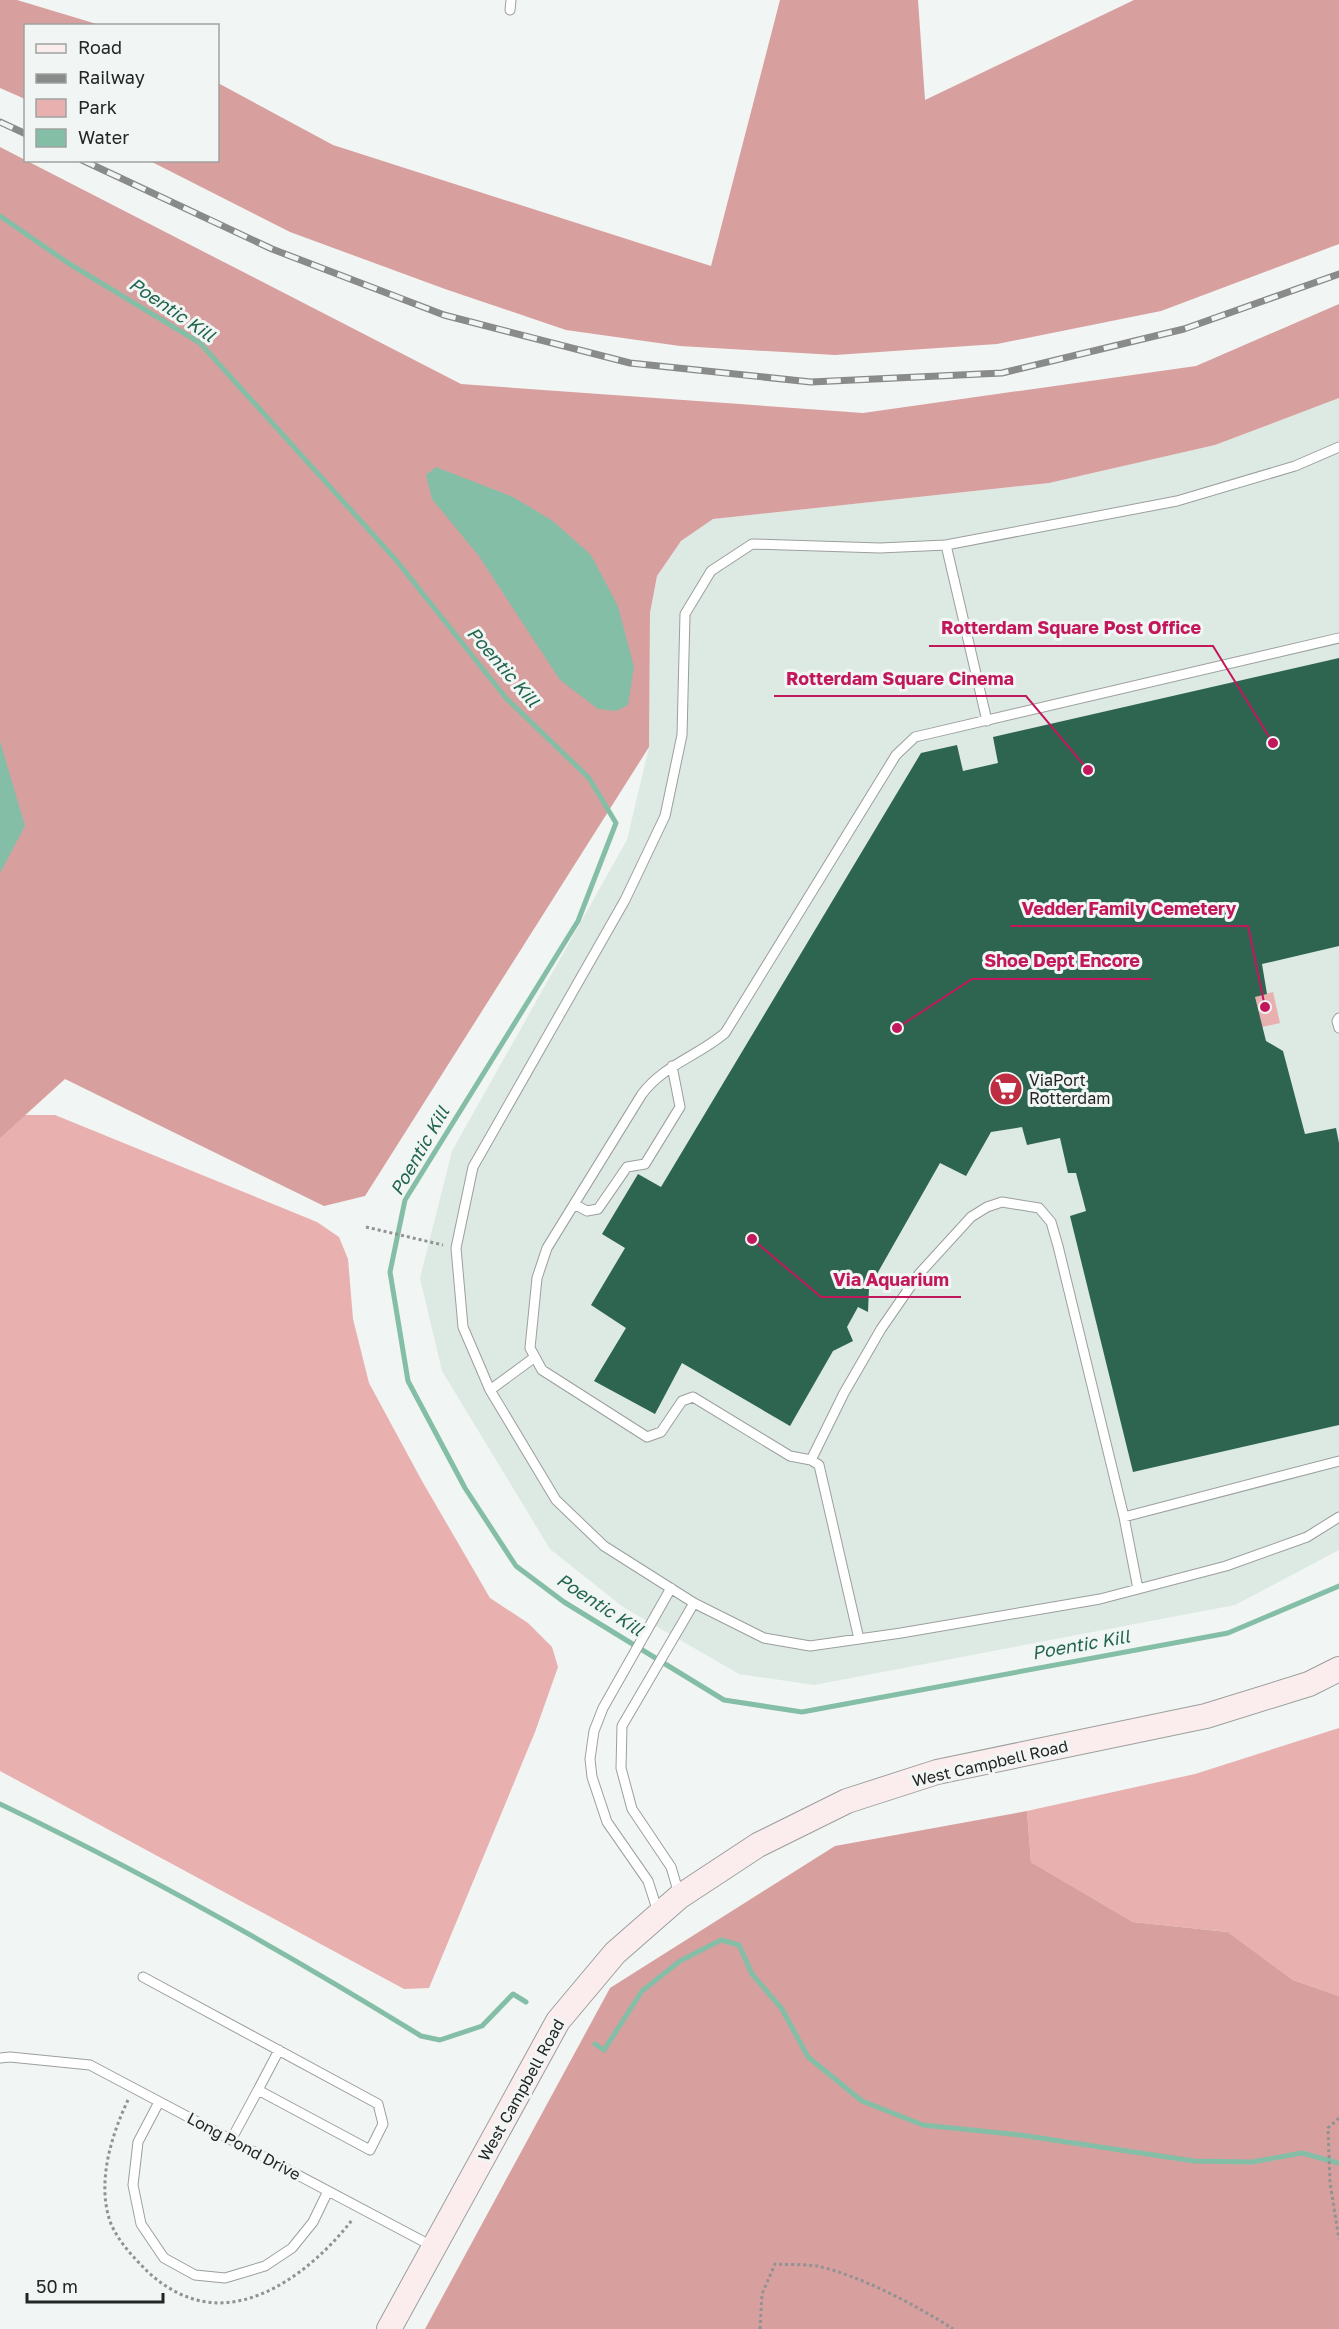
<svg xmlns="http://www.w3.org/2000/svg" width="1339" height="2329" font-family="'Golos Text',sans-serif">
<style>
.built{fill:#dde9e3}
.green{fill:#e9b0b0}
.forest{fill:#d89f9f}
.water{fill:#85bea6}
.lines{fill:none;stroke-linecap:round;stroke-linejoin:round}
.stream{stroke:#85bea6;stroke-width:5}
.building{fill:#2e6550}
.lane-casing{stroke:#9b9f9d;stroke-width:11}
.secondary-casing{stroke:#9b9f9d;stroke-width:26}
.path{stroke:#909392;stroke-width:3;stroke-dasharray:3 3;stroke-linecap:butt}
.lane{stroke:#fff;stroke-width:9}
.secondary{stroke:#fbeded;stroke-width:24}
.rail-casing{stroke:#888b89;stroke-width:7}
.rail{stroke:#f1f5f3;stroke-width:4.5;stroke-dasharray:14;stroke-linecap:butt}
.labels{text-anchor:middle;stroke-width:6;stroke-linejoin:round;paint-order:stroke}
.poi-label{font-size:16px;fill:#242625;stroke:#f1f5f3;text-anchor:start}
.street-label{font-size:16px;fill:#242625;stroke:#f1f5f3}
.water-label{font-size:18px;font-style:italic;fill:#20654d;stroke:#f1f5f3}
.leader{fill:none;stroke:#c2185b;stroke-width:2}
.callout-dot{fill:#c2185b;stroke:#f1f5f3;stroke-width:2}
.callout-label{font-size:18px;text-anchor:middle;font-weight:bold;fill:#c2185b;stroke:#f1f5f3;stroke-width:6;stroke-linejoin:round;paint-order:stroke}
</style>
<rect width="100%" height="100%" fill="#f1f5f3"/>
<path class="built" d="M1339 398V1550L1235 1605 814 1685 739 1674 623 1607 550 1549 442 1371 420 1278 452 1151 627 840 649 747 650 613 657 576 681 541 713 519 1049 483 1215 445Z"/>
<path class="green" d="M1273 992 1280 1023 1262 1027 1251 998Z
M14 1115H55L317 1222 339 1237 348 1259 353 1319 369 1383 422 1481 490 1598 528 1623 552 1647 558 1667 535 1732 429 1988 404 1989 0 1771V1128Z
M1339 1728V1996L1293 1980 1228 1932 1133 1922 1031 1862 1027 1811 1195 1774Z"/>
<path class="forest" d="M0 0H17L100 25 26 26 25 99 0 88Z
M780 0H918L925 100 1134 0H1339V244L1161 311 997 344 835 355 680 346 566 330 445 289 290 232 150 161 218 160V83L333 145 711 266Z
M0 147 461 384 863 413 1196 366 1339 304V398L1215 445 1049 483 713 519 681 541 657 576 650 613 649 747 365 1196 324 1206 65 1079 0 1138Z
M1027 1811 1031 1862 1133 1922 1228 1932 1293 1980 1339 1996V2329H425L610 1988 835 1846Z"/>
<path class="water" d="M436 467 513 497 553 521 591 555 618 606 634 667 628 705 616 711 598 709 560 680 478 555 432 499 426 475Z
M0 741 25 826 0 873Z"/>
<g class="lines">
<path class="stream" d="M0 216 68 263 200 343 396 560 506 698 589 778 616 823 578 921 405 1200 390 1272 408 1381 465 1488 516 1566 564 1602 724 1700 802 1712 1228 1633 1339 1586
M0 1804C144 1873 285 1952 421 2036L440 2040 482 2026 513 1994 526 2002
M595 2044 604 2050 642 1991 680 1961 721 1940 739 1945 752 1974 782 2009 808 2057 862 2101 923 2125 1020 2135 1194 2161 1252 2162 1302 2153 1339 2163"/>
</g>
<path class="building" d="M1339 658V946L1262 964 1267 994 1255 997 1266 1041 1283 1051 1305 1134 1336 1128 1339 1143V1425L1133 1472 1070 1216 1086 1211 1076 1173H1068L1060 1138 1027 1145 1022 1127 991 1132 966 1176 940 1163 869 1288 868 1312 858 1307 847 1327 853 1341 833 1351 790 1426 682 1363 655 1414 594 1381 626 1328 591 1305 625 1248 602 1234 638 1174 661 1187 921 753 957 745 963 771 998 763 993 737Z"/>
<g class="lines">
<defs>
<path id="lane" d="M510 10 511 0
M1339 447 1295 466 1177 501 946 545 880 548 752 544 711 571 685 614 682 735 665 816 625 900 473 1167 456 1248 463 1327 490 1390 556 1500 604 1546 694 1603 764 1638 810 1646 901 1633 1100 1599 1226 1566 1307 1537 1339 1517
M946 545 987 721
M1339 1018 1337 1021 1339 1028
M574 1204 587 1211 598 1209 627 1167 645 1164 680 1107 672 1066
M490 1390 535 1357
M811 1460 819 1465 859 1639
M1124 1517 1339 1461
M1138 1589 1124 1517 1058 1246 1051 1222 1039 1208 1002 1202 987 1207 971 1217 919 1274 881 1329 844 1393 811 1460 790 1456 693 1397 682 1401 661 1432 647 1437 542 1370 530 1348 537 1278 547 1248 642 1094C664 1065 698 1056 725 1033L896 755 915 737 1339 638
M679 1894 671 1867 632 1809 621 1768 622 1726 694 1603
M658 1912 648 1881 607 1822 592 1777 590 1759 594 1731 603 1708 671 1588
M143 1977 378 2104 383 2124 370 2150 258 2090 279 2050
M0 2058 10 2057 90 2065 432 2246
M159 2102 138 2142 133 2185 141 2224 164 2258 195 2275 225 2278 265 2266 292 2248 313 2222 328 2191
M231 2140 258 2090"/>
<path id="secondary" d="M389 2329 558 2021 615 1953 679 1897 758 1845 847 1801 937 1772 1206 1716 1309 1684 1339 1669"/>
</defs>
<use href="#lane" class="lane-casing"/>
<use href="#secondary" class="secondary-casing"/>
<path class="path" d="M366 1227 443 1245
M128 2100C111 2136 96 2184 111 2224 119 2242 133 2257 147 2271 167 2290 192 2303 220 2303 272 2302 322 2259 352 2220
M1339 2118 1328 2128 1330 2183 1339 2239
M760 2329 762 2294 775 2264C788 2265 803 2264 817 2266 859 2275 918 2306 953 2329"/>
<use href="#lane" class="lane"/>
<use href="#secondary" class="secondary"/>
<defs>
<path id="rail" d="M0 122 26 134
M82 160 272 249 444 315 630 363 811 382 1002 373 1184 329 1339 274"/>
</defs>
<use href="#rail" class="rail-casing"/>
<use href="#rail" class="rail"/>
</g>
<defs>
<symbol id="supermarket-disc" viewBox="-11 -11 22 22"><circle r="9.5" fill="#be2d41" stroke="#f1f5f3"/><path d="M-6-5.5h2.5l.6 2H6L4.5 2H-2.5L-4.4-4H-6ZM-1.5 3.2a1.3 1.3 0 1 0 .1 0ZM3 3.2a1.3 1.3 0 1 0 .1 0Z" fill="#fff"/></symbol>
</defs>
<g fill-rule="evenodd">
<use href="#supermarket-disc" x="987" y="1070" width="38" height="38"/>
</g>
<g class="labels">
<g class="poi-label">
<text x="1029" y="1086">ViaPort<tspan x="1029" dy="18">Rotterdam</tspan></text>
</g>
<g class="street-label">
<text transform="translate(990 1763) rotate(-13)" y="6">West Campbell Road</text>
<text transform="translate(521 2090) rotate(-61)" y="6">West Campbell Road</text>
<text transform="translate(244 2146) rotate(28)" y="6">Long Pond Drive</text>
</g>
<g class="water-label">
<text transform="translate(172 310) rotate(34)" y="6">Poentic Kill</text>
<text transform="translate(503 667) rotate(49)" y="6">Poentic Kill</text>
<text transform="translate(420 1151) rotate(-60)" y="6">Poentic Kill</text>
<text transform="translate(600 1605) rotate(33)" y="6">Poentic Kill</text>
<text transform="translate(1081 1645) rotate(-10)" y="6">Poentic Kill</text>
</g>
</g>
<path class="leader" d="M1273 743L1213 646H929M1088 770L1026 696H774M1265 1007L1248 926H1010M897 1028L972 979H1151M752 1239L821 1297H961"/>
<g class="callout-dot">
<circle cx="1273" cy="743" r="6"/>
<circle cx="1088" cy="770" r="6"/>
<circle cx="1265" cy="1007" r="6"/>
<circle cx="897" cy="1028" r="6"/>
<circle cx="752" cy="1239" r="6"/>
</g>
<g class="callout-label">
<text x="1071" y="634">Rotterdam Square Post Office</text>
<text x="900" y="685">Rotterdam Square Cinema</text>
<text x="1129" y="915">Vedder Family Cemetery</text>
<text x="1062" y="967">Shoe Dept Encore</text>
<text x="891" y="1286">Via Aquarium</text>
</g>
<rect x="24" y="24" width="195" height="138" fill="#f1f5f3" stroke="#9fa2a1" stroke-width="1.5"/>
<rect x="36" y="44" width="30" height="9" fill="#fbeded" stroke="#9fa2a1" stroke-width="1.5"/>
<text x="78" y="54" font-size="18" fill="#242625">Road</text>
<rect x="36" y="74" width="30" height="9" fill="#888b89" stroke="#9fa2a1" stroke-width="1.5"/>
<text x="78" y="84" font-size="18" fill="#242625">Railway</text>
<rect x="36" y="99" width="30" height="18" fill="#e9b0b0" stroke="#9fa2a1" stroke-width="1.5"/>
<text x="78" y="114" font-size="18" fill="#242625">Park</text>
<rect x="36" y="129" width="30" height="18" fill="#85bea6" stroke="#9fa2a1" stroke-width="1.5"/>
<text x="78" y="144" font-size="18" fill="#242625">Water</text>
<path d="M27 2293v9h136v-9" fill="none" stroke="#242625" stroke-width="3"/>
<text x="36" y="2293" font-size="18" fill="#242625" stroke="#f1f5f3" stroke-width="4.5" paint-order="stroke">50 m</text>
</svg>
